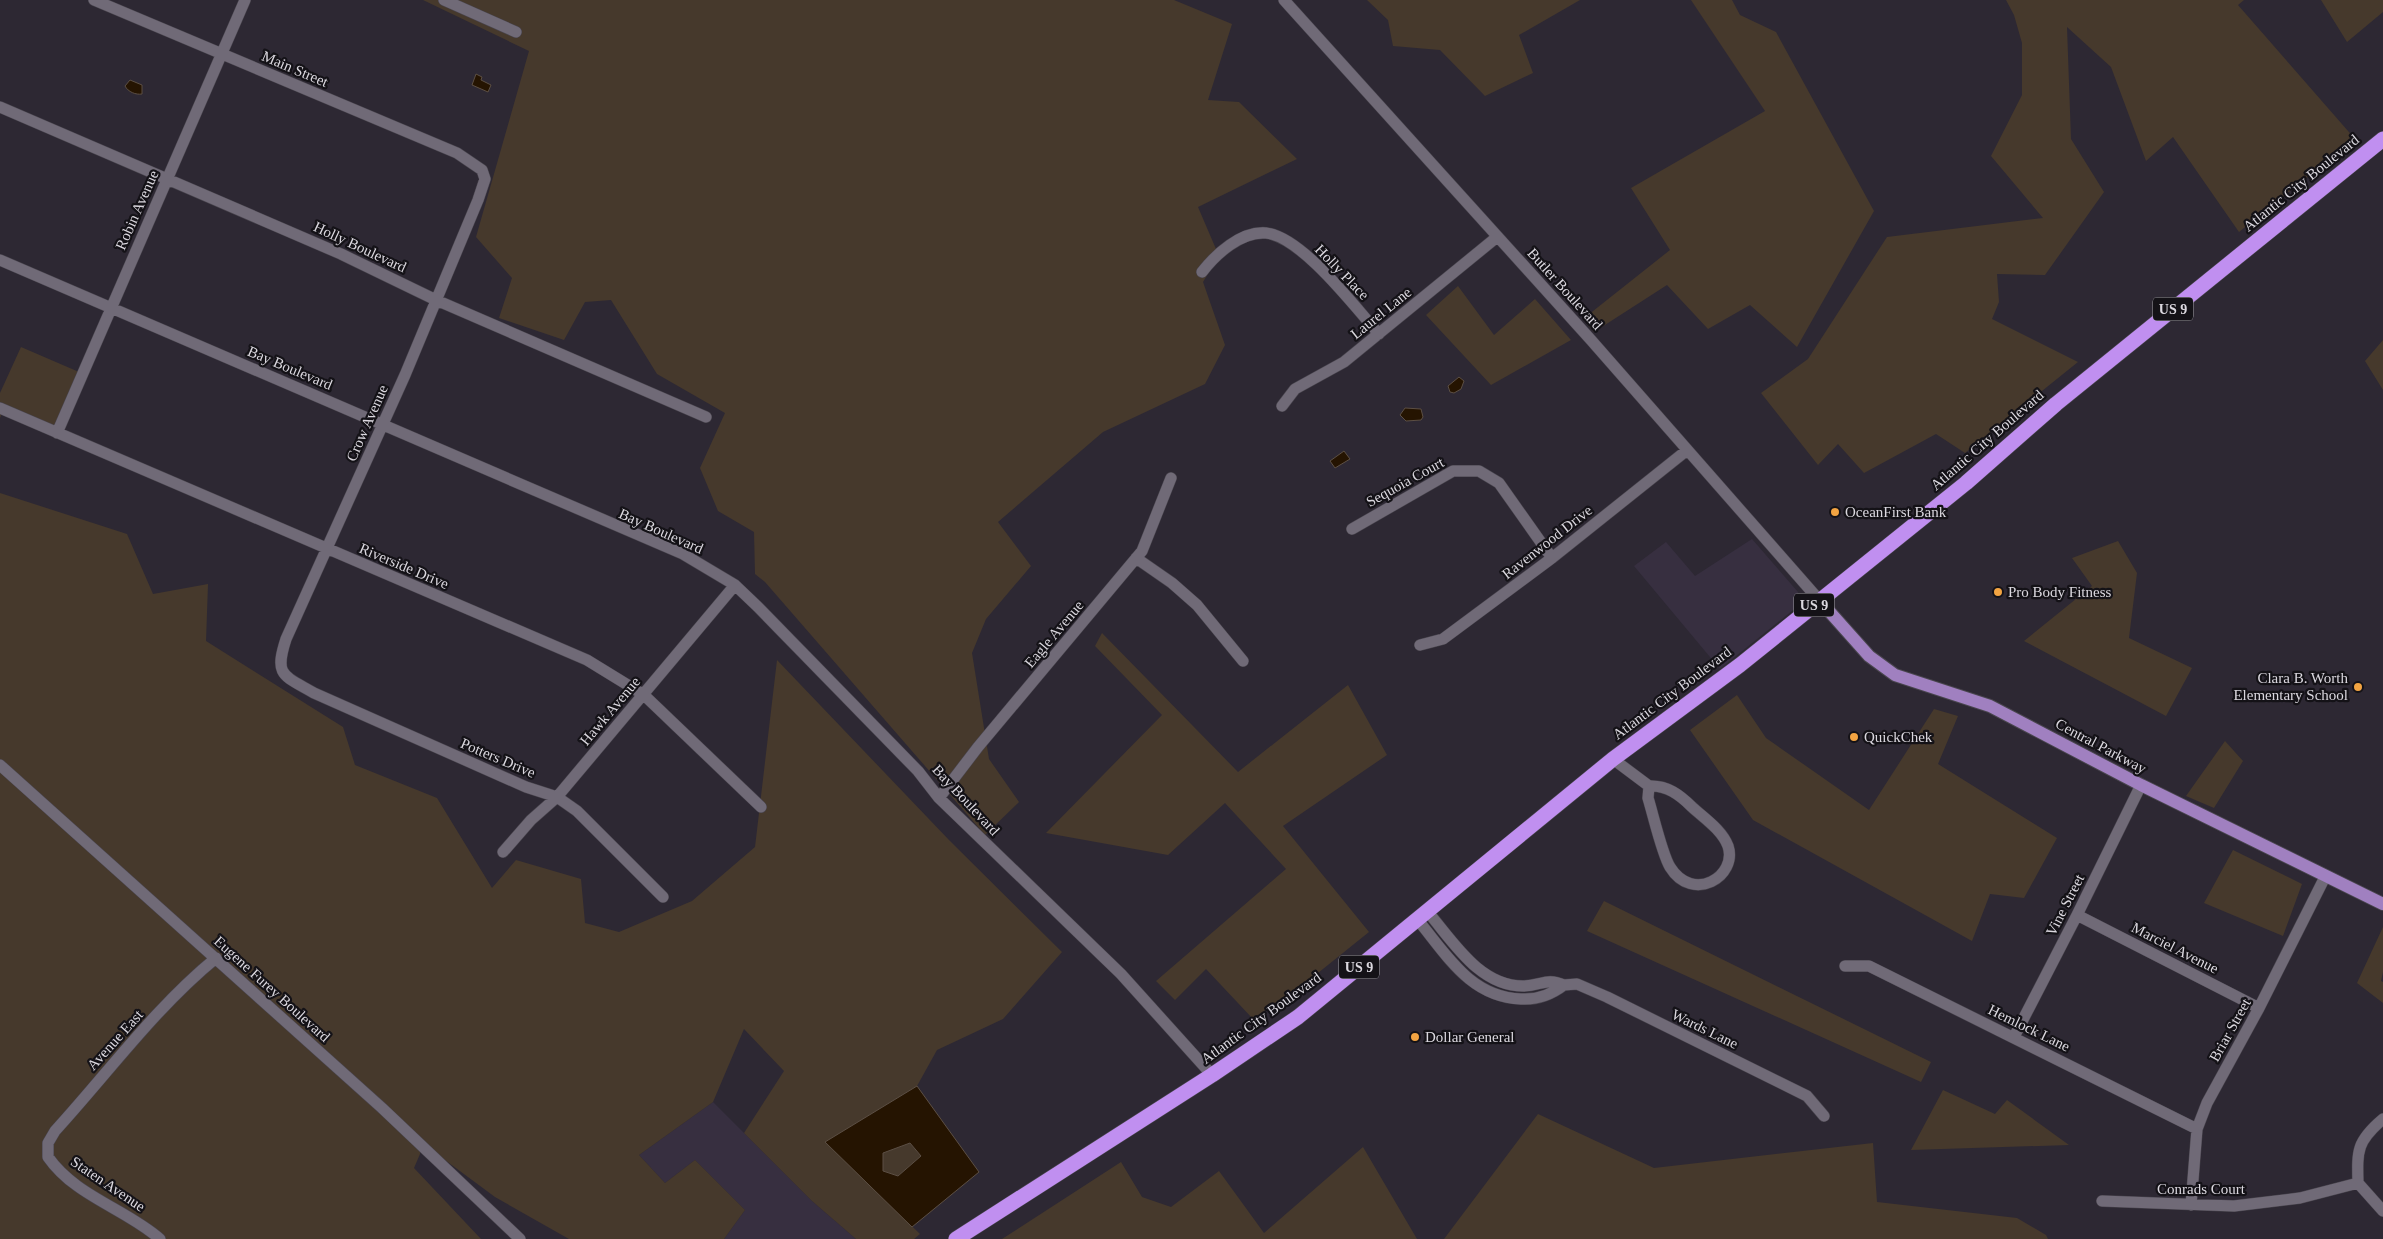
<svg xmlns="http://www.w3.org/2000/svg" width="2383" height="1239" font-family="Georgia,serif">
<style>
.built{fill:#372f40}
.green{fill:#46392c}
.water{fill:#251401;stroke:#5c4f44;fill-rule:evenodd}
.lines{fill:none;stroke-linecap:round;stroke-linejoin:round}
.minor-casing{stroke:#49454e;stroke-width:12}
.major-casing{stroke:#49454e;stroke-width:14}
.highway-casing{stroke:#49454e;stroke-width:16}
.minor{stroke:#706a77;stroke-width:11}
.major{stroke:#a080c0;stroke-width:12}
.highway{stroke:#c08ff0;stroke-width:15}
.poi-dot{fill:#f3a442;stroke:#141217;stroke-width:2}
.labels{text-anchor:middle;stroke-width:4.5;stroke-linejoin:round;paint-order:stroke}
.shield{fill:#141217;stroke:#9f9da3;stroke-width:1}
.shield-label{font-size:14px;font-weight:bold;fill:#dbd8df}
.street-label{font-size:15px;fill:#dbd8df;stroke:#141217}
.poi-label{font-size:15px;fill:#dbd8df;stroke:#141217;text-anchor:start}
</style>
<rect width="100%" height="100%" fill="#2d2833"/>
<path class="built" d="M1752 539 1798 592V606L1720 669 1634 566 1666 542 1695 576Z
M713 1102 812 1201 856 1239H724L745 1210 695 1160 665 1183 639 1155Z"/>
<path class="green" d="M423 0H1174L1232 24 1208 100 1239 102 1297 159 1198 207 1219 256 1203 282 1225 345 1205 384 1103 432 998 522 1031 566 986 619 972 653 989 759 1019 802 985 835 765 582 755 574 754 532 718 511 700 468 725 413 657 374 611 300 585 302 564 340 499 318 512 278 476 237 529 51Z
M1367 0H1580L1519 35 1533 73 1485 96 1440 50 1393 46 1388 20Z
M1691 0H1732L1740 15 1776 32 1874 211 1797 347 1750 305 1708 329 1667 285 1594 332 1583 319 1670 250 1631 188 1765 111Z
M2006 0H2244L2238 5 2355 139 2239 232 2173 137 2146 161 2111 67 2067 27 2071 139 2104 192 2045 275 1997 274 1999 302 1992 319 2078 362 1965 453 1936 434 1864 473 1838 444 1818 465 1761 393 1808 359 1887 237 2043 218 1991 156 2022 95V43L2014 15Z
M2321 0H2383V12L2347 42Z
M1458 286 1494 335 1535 299 1571 340 1491 385 1426 315Z
M2383 340V390L2365 361Z
M21 347 86 375 56 436 2 413 0 418V393Z
M0 493 127 534 153 594 208 584 206 641 343 727 355 765 437 798 492 888 516 860 581 879 585 923 619 932 692 901 755 847 777 660 949 840 1062 952 1003 1019 937 1050 917 1086 826 1142 920 1234 914 1239H856L812 1201 744 1133 784 1071 744 1029 713 1102 639 1155 665 1183 695 1160 745 1210 724 1239H569L495 1197 422 1143 420 1154 414 1168 481 1239H0Z
M2118 541 2137 573 2129 638 2192 668 2166 716 2024 641 2092 586 2072 558Z
M1102 633 1238 772 1348 685 1387 755 1283 826 1369 932 1318 973 1253 1019 1206 969 1175 1000 1156 981 1286 869 1225 803 1168 855 1046 833 1162 715 1095 646Z
M1737 695 1766 738 1869 810 1934 709 1958 716 1938 764 2057 838 2024 898 1990 894 1972 941 1753 820 1690 730Z
M2225 741 2243 761 2214 808 2186 796Z
M2233 850 2302 884 2283 936 2204 903Z
M1604 901 1931 1062 1921 1082 1587 931Z
M2383 927V972L2381 981 2383 982V1003L2357 983Z
M1943 1090 1995 1114 2007 1100 2069 1145 1911 1150Z
M1538 1114 1654 1168 1873 1143 1877 1202 2017 1218 2046 1235 2048 1239H1444Z
M910 1143 921 1156 898 1176 882 1171 883 1153Z
M1363 1147 1417 1239H1002L1121 1162 1142 1197 1171 1207 1219 1171 1264 1233Z"/>
<path class="water" d="M476 74 482 77 481 80 491 85 488 92 472 85Z
M130 80 142 85V94C136 95 128 92 125 86Z
M1459 377 1464 381 1461 389 1454 393 1450 392 1448 386Z
M1405 408 1421 409 1423 417 1421 420 1406 421 1400 415Z
M1344 451 1350 459 1335 468 1330 461Z
M917 1086 979 1172 912 1227 825 1142ZM910 1143 921 1156 898 1176 883 1171V1153Z"/>
<g class="lines">
<defs>
<path id="minor" d="M94 0 457 153 482 170 485 179 478 200 405 375 286 639C274 676 283 675 314 693L526 787 557 797 577 811 663 897
M444 0 516 32
M1284 0 1591 340 1820 601
M0 107 341 254 436 300 706 417
M0 260 683 554 735 585 758 607 918 771 939 798 1121 974 1212 1075
M1202 272C1216 254 1241 231 1266 233 1302 237 1355 307 1379 334
M1282 406 1295 389 1344 362 1497 237
M0 408 587 660 644 695 761 807
M57 433 245 0
M1352 529 1453 471H1479L1499 483 1552 558
M1136 558 1172 583 1197 605 1243 661
M1420 645 1443 639 1552 558 1686 451
M1613 759 1649 786
M0 765 382 1108 520 1239
M1649 786C1667 785 1680 795 1692 807 1704 818 1722 830 1728 846 1738 876 1693 904 1670 867 1662 854 1653 814 1648 798Z
M939 798 978 747 1142 551 1171 478
M503 852 531 820 557 797 735 585
M2077 915 2259 1008
M1417 919C1447 955 1470 997 1521 999 1537 1000 1551 995 1564 985 1546 977 1541 986 1523 986 1479 986 1453 941 1427 911
M1845 966H1869L2197 1129
M1564 985 1577 984 1607 997 1807 1096 1824 1116
M2014 1037 2077 915 2141 785
M2358 1183C2357 1150 2357 1141 2383 1119
M2358 1183 2383 1211
M2102 1201 2234 1206 2300 1198 2358 1183
M2191 1205 2197 1129 2207 1103 2259 1008 2325 877
M160 1239C126 1209 75 1196 48 1157V1143L55 1131C108 1073 155 1008 216 958"/>
<path id="major" d="M1820 601 1869 656 1895 675 1990 706 2141 785 2383 904"/>
<path id="highway" d="M956 1239 1212 1075 1298 1017 1613 759 1740 665 1966 483 2056 404 2383 139"/>
</defs>
<use href="#minor" class="minor-casing"/>
<use href="#major" class="major-casing"/>
<use href="#highway" class="highway-casing"/>
<use href="#minor" class="minor"/>
<use href="#major" class="major"/>
<use href="#highway" class="highway"/>
</g>
<g class="poi-dot">
<circle cx="1835" cy="512" r="5"/>
<circle cx="1998" cy="592" r="5"/>
<circle cx="2358" cy="687" r="5"/>
<circle cx="1854" cy="737" r="5"/>
<circle cx="1415" cy="1037" r="5"/>
</g>
<g class="labels">
<g class="shield">
<rect x="2153" y="297.5" width="40" height="23" rx="4"/>
<rect x="1794" y="593.5" width="40" height="23" rx="4"/>
<rect x="1339" y="955.5" width="40" height="23" rx="4"/>
</g>
<g class="shield-label">
<text x="2173" y="314">US 9</text>
<text x="1814" y="610">US 9</text>
<text x="1359" y="972">US 9</text>
</g>
<g class="street-label">
<text transform="translate(295 69) rotate(23)" y="5">Main Street</text>
<text transform="translate(2301 183) rotate(-39)" y="5">Atlantic City Boulevard</text>
<text transform="translate(137 210) rotate(-66)" y="5">Robin Avenue</text>
<text transform="translate(360 247) rotate(25)" y="5">Holly Boulevard</text>
<text transform="translate(1342 272) rotate(46)" y="5">Holly Place</text>
<text transform="translate(1565 289) rotate(48)" y="5">Butler Boulevard</text>
<text transform="translate(1381 313) rotate(-39)" y="5">Laurel Lane</text>
<text transform="translate(290 368) rotate(23)" y="5">Bay Boulevard</text>
<text transform="translate(367 423) rotate(-66)" y="5">Crow Avenue</text>
<text transform="translate(1987 440) rotate(-41)" y="5">Atlantic City Boulevard</text>
<text transform="translate(1405 482) rotate(-29)" y="5">Sequoia Court</text>
<text transform="translate(661 531) rotate(24)" y="5">Bay Boulevard</text>
<text transform="translate(1547 542) rotate(-38)" y="5">Ravenwood Drive</text>
<text transform="translate(404 566) rotate(23)" y="5">Riverside Drive</text>
<text transform="translate(1054 634) rotate(-50)" y="5">Eagle Avenue</text>
<text transform="translate(1672 693) rotate(-37)" y="5">Atlantic City Boulevard</text>
<text transform="translate(610 711) rotate(-50)" y="5">Hawk Avenue</text>
<text transform="translate(2101 746) rotate(28)" y="5">Central Parkway</text>
<text transform="translate(498 758) rotate(23)" y="5">Potters Drive</text>
<text transform="translate(966 800) rotate(47)" y="5">Bay Boulevard</text>
<text transform="translate(2065 905) rotate(-63)" y="5">Vine Street</text>
<text transform="translate(2175 948) rotate(27)" y="5">Marciel Avenue</text>
<text transform="translate(272 989) rotate(42)" y="5">Eugene Furey Boulevard</text>
<text transform="translate(1261 1018) rotate(-36)" y="5">Atlantic City Boulevard</text>
<text transform="translate(2029 1028) rotate(26)" y="5">Hemlock Lane</text>
<text transform="translate(1705 1029) rotate(26)" y="5">Wards Lane</text>
<text transform="translate(2230 1030) rotate(-61)" y="5">Briar Street</text>
<text transform="translate(115 1040) rotate(-48)" y="5">Avenue East</text>
<text transform="translate(108 1184) rotate(34)" y="5">Staten Avenue</text>
<text x="2201" y="1194">Conrads Court</text>
</g>
<g class="poi-label">
<text x="1845" y="517">OceanFirst Bank</text>
<text x="2008" y="597">Pro Body Fitness</text>
<text x="2348" y="683" text-anchor="end">Clara B. Worth<tspan x="2348" dy="17">Elementary School</tspan></text>
<text x="1864" y="742">QuickChek</text>
<text x="1425" y="1042">Dollar General</text>
</g>
</g>
</svg>
